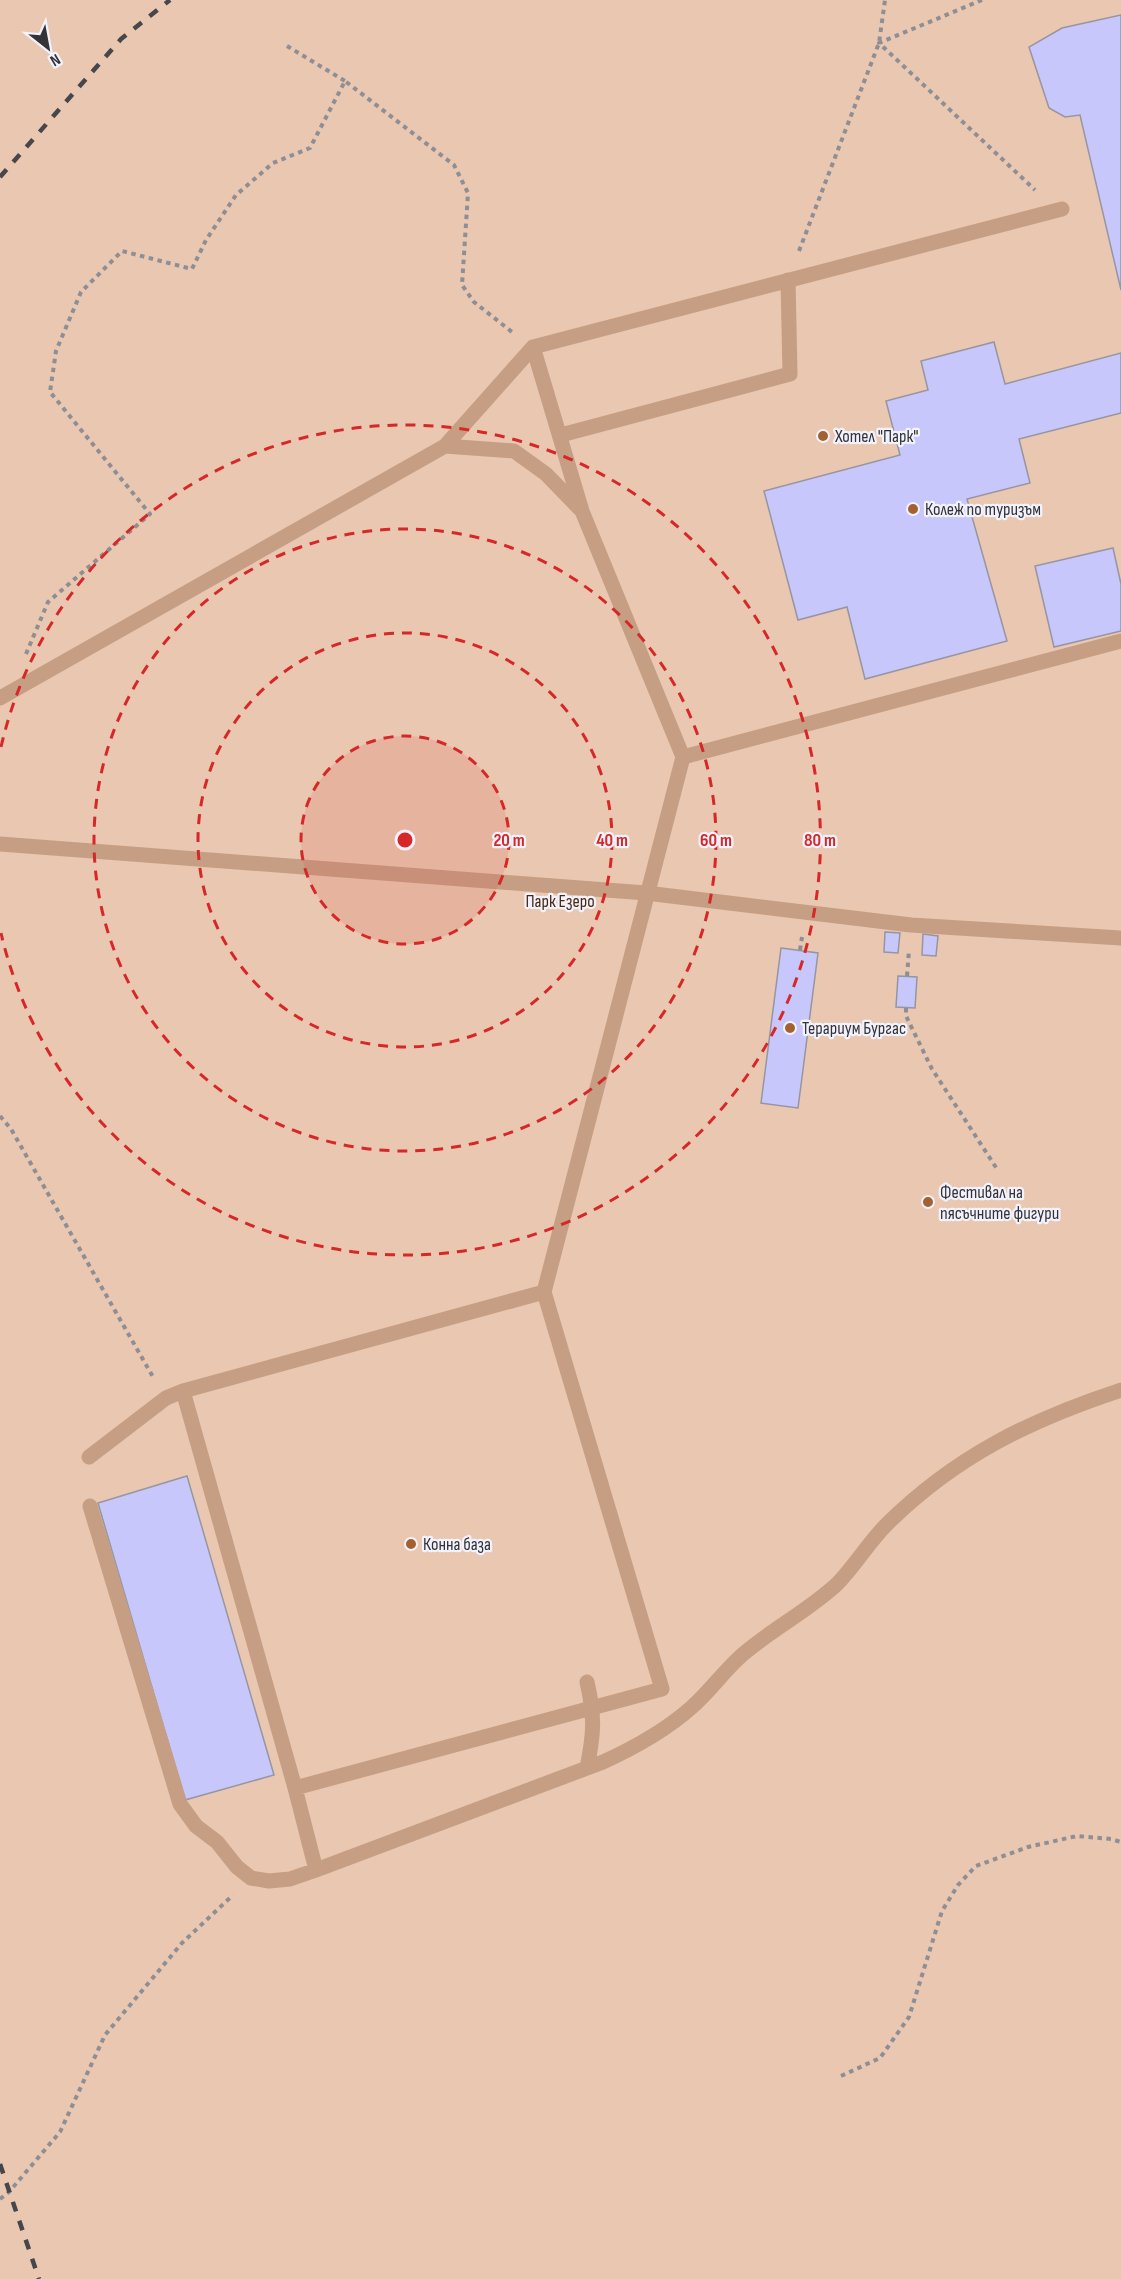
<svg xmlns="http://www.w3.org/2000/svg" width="1121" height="2279" font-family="'Sofia Sans Condensed',sans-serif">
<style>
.green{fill:#e9c7b0}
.building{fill:#c8c7fc;stroke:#9696a0;stroke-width:1.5}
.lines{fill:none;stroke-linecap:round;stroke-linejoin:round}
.path{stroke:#8e8e95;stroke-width:4;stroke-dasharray:4.5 4.5;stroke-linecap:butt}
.minor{stroke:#c69e84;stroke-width:15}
.rail{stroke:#46464b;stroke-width:4.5;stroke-dasharray:10 10;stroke-linecap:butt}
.ring{fill:none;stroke:#d62828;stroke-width:3;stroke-dasharray:10 8}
.poi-dot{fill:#a4612f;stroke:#f2f2fd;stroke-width:2}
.labels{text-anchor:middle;stroke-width:4.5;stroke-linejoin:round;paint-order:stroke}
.poi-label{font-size:18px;fill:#333337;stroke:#f2f2fd;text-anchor:start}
.park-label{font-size:18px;fill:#49280f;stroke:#f2f2fd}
.centre{fill:#d62828;stroke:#f2f2fd;stroke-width:3}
.ring-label{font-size:18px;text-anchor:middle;font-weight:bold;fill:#d62828;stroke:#f2f2fd;stroke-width:4.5;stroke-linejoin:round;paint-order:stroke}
</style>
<rect width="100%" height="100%" fill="#f2f2fd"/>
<path class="green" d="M0 0H1121V2279H0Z"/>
<path class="building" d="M1121 15V290L1080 115 1065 117 1049 108 1029 47 1062 28Z
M994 342 1005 384 1121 353V413L1019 439 1030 483 967 499 1007 641 865 679 847 607 798 620 764 491 900 455 886 401 928 390 921 361Z
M1113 548 1121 584V631L1054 647 1035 566Z
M885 932 900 933 898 953 884 952Z
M923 934 938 936 936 956 922 955Z
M781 948 818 953 798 1108 761 1103Z
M898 976 917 977 915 1008 896 1007Z
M187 1476 274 1775 185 1800 98 1503Z"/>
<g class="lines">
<path class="path" d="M982 0 879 43 1035 190
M287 46 345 81
M799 251 879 43 885 0
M26 654 48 602 150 514 50 392 56 351 81 292 122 251 192 269 206 240 236 195 273 163 310 148 345 81 454 165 468 193 462 285 474 302 512 332
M800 950 802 937
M907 976 909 950
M906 1008V1016L932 1069 997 1169
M0 1116 11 1129 153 1377
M841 2076 880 2058 909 2017 942 1911 958 1885 976 1866 1028 1847 1077 1836 1111 1839 1121 1842
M0 2199 9 2192 60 2132 105 2035 182 1943 233 1895"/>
<path class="minor" d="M533 347 582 511 683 757 1121 641
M561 435 790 374 788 280
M445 446 514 451 546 474 580 509
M0 698 445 446 533 347 1062 209
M0 844 646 893 911 925 1121 938
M544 1292 183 1391 295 1788 662 1689 544 1292 683 757
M89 1457 166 1398 183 1391
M90 1506 180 1804 196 1826 217 1842 237 1867 251 1878 269 1881 290 1879 316 1870
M587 1768C594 1733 595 1717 587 1682
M295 1788 316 1870 603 1762C636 1747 665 1731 692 1707 710 1691 724 1671 742 1655 772 1629 808 1611 837 1584 855 1566 868 1543 887 1524 956 1456 1030 1420 1121 1390"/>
<path class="rail" d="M0 177 121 39 170 0
M0 2164 39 2279"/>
</g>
<circle cx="405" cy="840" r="104" fill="#d62828" fill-opacity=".12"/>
<g class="ring">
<circle cx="405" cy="840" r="104"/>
<circle cx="405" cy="840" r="207"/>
<circle cx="405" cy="840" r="311"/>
<path d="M1 747A415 415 0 1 1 1 933"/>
</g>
<g class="poi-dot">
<circle cx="823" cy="436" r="6"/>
<circle cx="913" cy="509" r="6"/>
<circle cx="790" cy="1028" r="6"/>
<circle cx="928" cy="1202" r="6"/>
<circle cx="411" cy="1544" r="6"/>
</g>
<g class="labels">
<g class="poi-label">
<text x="835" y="442">Хотел "Парк"</text>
<text x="925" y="515">Колеж по туризъм</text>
<text x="802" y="1034">Терариум Бургас</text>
<text x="940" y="1198">Фестивал на<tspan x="940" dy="21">пясъчните фигури</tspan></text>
<text x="423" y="1550">Конна база</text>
</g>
<g class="park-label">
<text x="560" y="907">Парк Езеро</text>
</g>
</g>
<circle cx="405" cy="840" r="9" class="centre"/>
<g class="ring-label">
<text x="509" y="846">20 m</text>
<text x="612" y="846">40 m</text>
<text x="716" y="846">60 m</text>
<text x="820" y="846">80 m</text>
</g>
<g transform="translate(48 48) rotate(149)" stroke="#f2f2fd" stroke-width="4.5" paint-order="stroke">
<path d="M0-4.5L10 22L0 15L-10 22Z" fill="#333337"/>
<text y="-9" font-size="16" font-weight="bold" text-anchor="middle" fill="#333337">N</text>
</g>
</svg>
